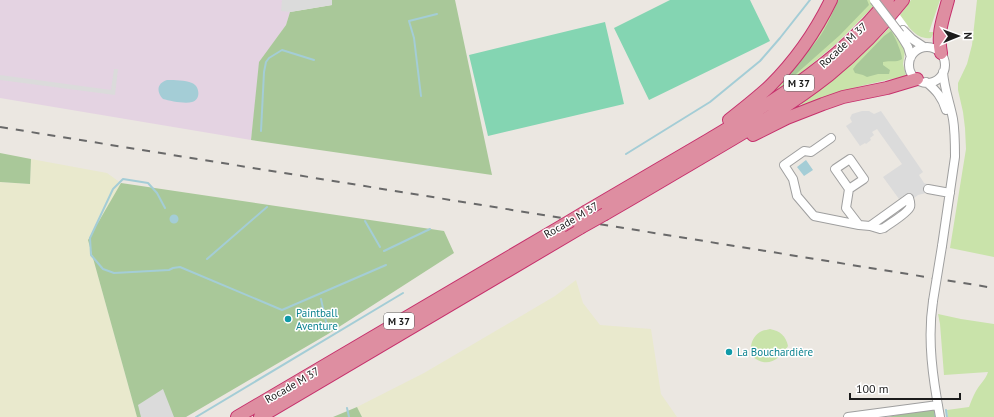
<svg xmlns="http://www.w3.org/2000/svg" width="994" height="417" font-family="'PT Sans',sans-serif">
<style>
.industrial{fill:#e4d3e2}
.farmland{fill:#e9e9cd}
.grass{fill:#c9e3aa}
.forest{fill:#a9c899}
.pitch{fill:#84d5b2}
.parking{fill:#dbdbdb}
.water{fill:#a4cdd6}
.pier{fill:#fff}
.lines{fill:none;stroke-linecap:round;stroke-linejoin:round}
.stream{stroke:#a4cdd6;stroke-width:2}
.minor-casing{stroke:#9f9f9f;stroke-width:10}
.highway-casing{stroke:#c6316c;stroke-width:14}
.minor{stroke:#fff;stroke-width:8}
.highway{stroke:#de8ea1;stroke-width:12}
.rail{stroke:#696969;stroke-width:2;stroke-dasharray:8 8;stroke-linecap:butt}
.minor-bridge-casing{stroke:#9f9f9f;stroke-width:10;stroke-linecap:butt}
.highway-bridge-casing{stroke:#c6316c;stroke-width:14;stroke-linecap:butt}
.minor-bridge{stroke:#fff;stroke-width:8}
.highway-bridge{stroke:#de8ea1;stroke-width:12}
.culture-dot{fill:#0f9aa8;stroke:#fff;stroke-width:1.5}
.labels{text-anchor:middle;stroke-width:3;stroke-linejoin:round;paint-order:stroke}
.shield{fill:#fff;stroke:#5f5f5f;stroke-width:1}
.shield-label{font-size:10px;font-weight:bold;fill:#1b1b1b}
.street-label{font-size:11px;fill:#1b1b1b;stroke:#fff}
.culture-label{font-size:11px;fill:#0d838f;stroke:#fff;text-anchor:start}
</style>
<rect width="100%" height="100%" fill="#ebe7e1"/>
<path class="industrial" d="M0 0H332L290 12 286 25 260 62 251 140 0 98Z"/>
<path class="farmland" d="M31 159 107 173 121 183 88 240 137 417H0V182L30 184Z
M576 280 583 303 600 325 651 329 661 394 677 417H362L357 407 424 373 555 296Z"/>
<path class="grass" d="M835 0H870L874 6 838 42 799 75 761 100Z
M911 0H940L929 32H934L931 38C916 40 908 26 900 15Z
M977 0H994V257L950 248 966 149 965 128 963 112 958 90V83L967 64 972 45Z
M890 27 903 45 905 51 903 64 906 76 901 78 891 79 861 86 830 95 803 106 801 104 802 103C835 80 862 56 890 27Z
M938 314 961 319 994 324V417H948L947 410 969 407C971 402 973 396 976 391 980 384 986 379 988 372L944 375 940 324Z
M770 329C780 331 786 336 788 346 780 360 766 369 752 356 749 347 752 337 760 332 763 330 767 330 770 329Z"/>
<path class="forest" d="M332 0H455L492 175 251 140 259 62 286 25 290 12 332 5Z
M838 0H867L869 5 840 35 796 74 792 75 790 73C798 61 809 51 818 39 827 27 832 14 838 0Z
M891 31C895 36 902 53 902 59 896 63 890 60 883 62V65L890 70 889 74H878L867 77 863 75 855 73 853 69 856 65 884 36Z
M0 153 31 159 30 184 0 182Z
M121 183 444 231 454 253 328 334 186 417H137L88 240Z
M357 407 362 417H333Z
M938 407 940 417H887Z"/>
<path class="pitch" d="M670 0H750L770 41 649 100 614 28Z
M605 22 624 104 488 136 469 55Z"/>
<path class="parking" d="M282 0H332V5L290 12 281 11Z
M114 69H118L115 95 0 80V75L111 90Z
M862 111H869L874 114 881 111 923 172 919 175 924 183 927 184 926 193 918 195 904 206 905 196H903L899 199 883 177 902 164 877 129 872 132 874 135 870 138 871 140 866 144 865 143 860 146 846 126 852 122 850 118 852 114Z
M163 389 174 417H141L138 405Z"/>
<path class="water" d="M167 80C175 80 185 80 192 83 200 86 201 100 192 102 185 104 170 101 163 99 156 92 157 83 167 80Z
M806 160 813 170 804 176 797 167Z
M169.5 219a4.5 4.5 0 1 1 9 0a4.5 4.5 0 1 1-9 0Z"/>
<path class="pier" d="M870 0H889L908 26 897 36Z"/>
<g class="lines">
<path class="stream" d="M421 96 414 38 409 21 437 14
M261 131 264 72 266 62 269 58 282 50 314 60
M626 154 710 102 760 61 780 38 810 0
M165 208 157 193 148 183 123 179 113 189 90 238 91 255 103 269 114 273 169 270 173 268 180 267 282 310 386 265
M365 221 380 247
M384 251 430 229
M207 259 267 207
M321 299 328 331
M347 408 349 417
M946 410 947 417
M935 414 936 417
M196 417 403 293"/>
<defs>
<path id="minor" d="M903 30 912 39 924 47
M900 34 908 47 911 57
M909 65a18 18 0 1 1 36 0a18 18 0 1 1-36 0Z
M926 82C936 90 942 97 946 110
M831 138 811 152 804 151 784 165 793 179 797 196 814 216 859 225
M849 189 835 169 850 159 864 179 849 189 846 208 859 225 870 226 909 198C910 201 911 204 910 207 908 213 889 224 884 228L880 229 870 226
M928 189 950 193
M942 246 955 157C955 144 955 131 953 119 950 103 944 88 943 72
M933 301C927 340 933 379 940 417
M848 417 938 405"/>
<path id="highway" d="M941 53C937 33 943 19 948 0
M729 120C743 109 757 98 770 86 795 61 816 31 831 0
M753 135 787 118 823 104 843 97 887 88 917 79
M587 211C628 187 669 163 710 139 748 116 786 94 821 66 846 47 868 24 888 0
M605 214C640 194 675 173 709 153 750 129 791 105 829 75 856 53 881 28 903 0
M237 417 562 226
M260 417 580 228"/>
</defs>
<use href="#minor" class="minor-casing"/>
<use href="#highway" class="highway-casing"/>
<use href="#minor" class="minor"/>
<use href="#highway" class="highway"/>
<path class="rail" d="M0 127 994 288"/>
<defs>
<path id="minor-bridge" d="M874 0 900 34
M933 301 942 246"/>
<path id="highway-bridge" d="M562 226 587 211
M580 228 605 214"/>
</defs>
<use href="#minor-bridge" class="minor-bridge-casing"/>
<use href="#highway-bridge" class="highway-bridge-casing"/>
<use href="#minor-bridge" class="minor-bridge"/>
<use href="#highway-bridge" class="highway-bridge"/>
</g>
<g class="culture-dot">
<circle cx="288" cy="319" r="4"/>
<circle cx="729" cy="352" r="4"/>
</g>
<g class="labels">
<g class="shield">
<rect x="784" y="75" width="30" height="16" rx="3"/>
<rect x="384" y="313" width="30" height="16" rx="3"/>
</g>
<g class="shield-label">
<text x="799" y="87">M 37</text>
<text x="399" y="325">M 37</text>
</g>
<g class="street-label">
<text transform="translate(843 45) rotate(-43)" y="4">Rocade M 37</text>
<text transform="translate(571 220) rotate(-30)" y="4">Rocade M 37</text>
<text transform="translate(292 385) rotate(-30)" y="4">Rocade M 37</text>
</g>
<g class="culture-label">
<text x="296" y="317">Paintball<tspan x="296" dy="13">Aventure</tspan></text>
<text x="737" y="356">La Bouchardière</text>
</g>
</g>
<g transform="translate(958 36) rotate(89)" stroke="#ffffff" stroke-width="3" paint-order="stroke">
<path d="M0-3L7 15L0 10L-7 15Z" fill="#1b1b1b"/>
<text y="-6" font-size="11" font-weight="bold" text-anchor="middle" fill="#1b1b1b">N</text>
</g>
<path d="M850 393v6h110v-6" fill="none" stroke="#1b1b1b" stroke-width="2"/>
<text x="856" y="393" font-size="12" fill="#1b1b1b" stroke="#ffffff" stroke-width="3" paint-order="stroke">100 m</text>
</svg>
